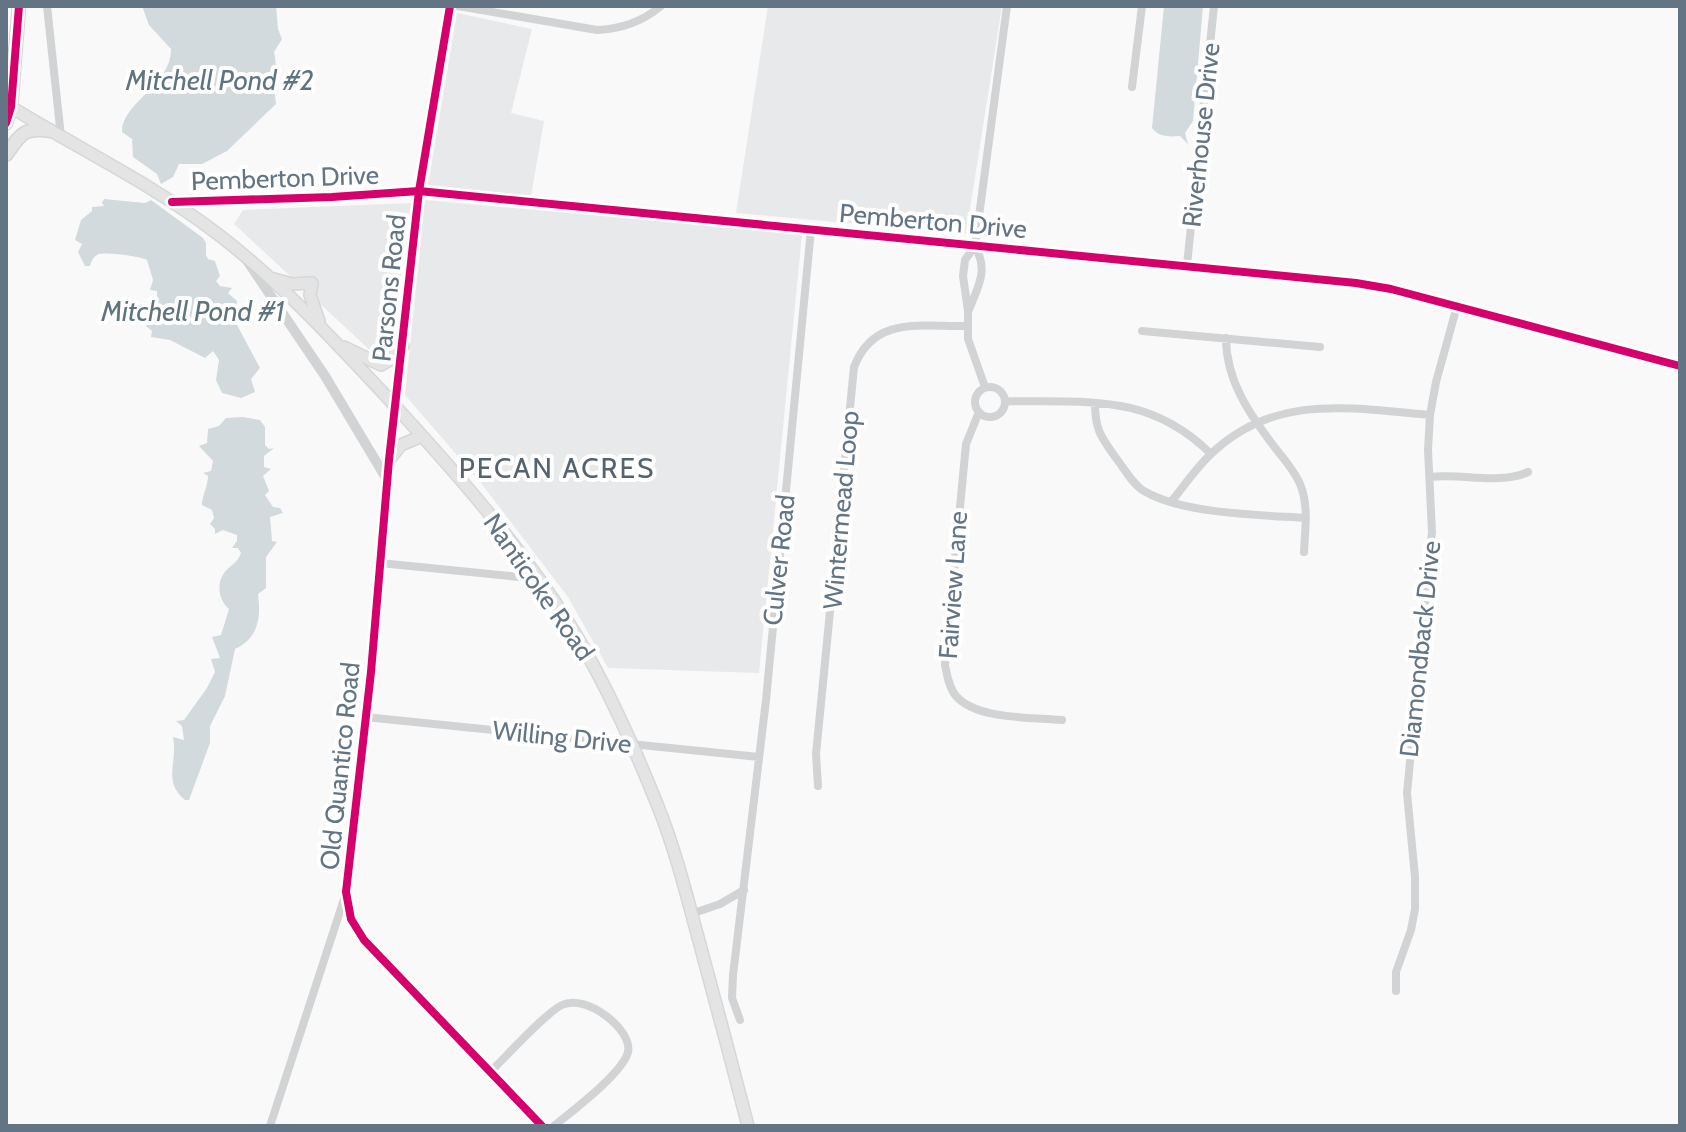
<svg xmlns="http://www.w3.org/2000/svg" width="1686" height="1132" font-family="Cabin,sans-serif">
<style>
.built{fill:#e8e9ea}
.water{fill:#d2dadd}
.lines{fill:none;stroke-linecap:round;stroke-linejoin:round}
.secondary-casing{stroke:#d6d7d8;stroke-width:14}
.primary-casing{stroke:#d4d5d7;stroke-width:15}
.minor{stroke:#d2d3d4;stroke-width:8}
.tertiary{stroke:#d2d3d4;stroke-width:10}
.secondary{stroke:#e4e4e5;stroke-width:11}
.primary{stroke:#e4e4e5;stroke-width:12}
.cycleway-casing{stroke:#fff;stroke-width:13}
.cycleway{stroke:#d6006c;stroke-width:8}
.labels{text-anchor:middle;stroke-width:8;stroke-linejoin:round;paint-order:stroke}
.street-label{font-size:26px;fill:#637585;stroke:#fff}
.water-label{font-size:28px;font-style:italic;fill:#5e747e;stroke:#fff}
.neighbourhood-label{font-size:28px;letter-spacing:2px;fill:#56636f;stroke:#fff}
</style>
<rect width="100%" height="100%" fill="#f9f9f9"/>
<path class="built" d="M768 6H1002L966 234 736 213Z
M457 13 532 29 511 113 544 121 531 196 428 185Z
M425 200 802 234 759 673 608 668 568 597 481 483 405 395Z
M411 203 391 345 387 351 381 353H373L234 224 243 210Z"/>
<path class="water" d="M142 6H276L278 29 282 39 274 52C278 68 273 86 276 104L227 151 202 164H179L173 177 161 184 157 174 133 157 132 139 122 132C121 103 172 85 171 49L149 25Z
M1164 6H1203L1193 121 1185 133 1188 144 1180 136C1169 137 1159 137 1152 128Z
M104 199 145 203 151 200 203 238 206 243V255L208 259 215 261 220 276 216 281 220 286 232 288 228 293 237 301 236 323 260 368 251 379 255 392 241 398 222 393 216 380 219 360 213 351 205 358 170 340 151 337 152 331 146 326 152 312 148 304 157 301V291L150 290 153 280 147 260C139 256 102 251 97 255 93 257 91 262 90 266H85L78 252 82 244 75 240 81 220 92 211V207L104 206 102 203Z
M243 417 260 420 265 427V445L269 449 274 448 264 456V467L271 469 263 476 269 491 265 495 273 507 280 508 283 513 270 517 272 541 277 542 266 557V588L258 594C261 617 259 638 235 649L225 696 210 726V743L189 800H185C162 781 178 764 173 737L184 740 182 726 176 721 184 720 207 688 215 672 211 659 220 658 212 637 221 635 229 609C219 601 216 584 224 573 230 565 237 564 241 553L238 548H232L237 541V535L223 530 215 534V529L210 524 214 518 212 510 202 505C202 495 208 486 208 476L203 473 211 471 213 461 199 446 207 443 208 429 219 426 226 418Z"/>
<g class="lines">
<defs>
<path id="secondary" d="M6 104C77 148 153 184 219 235 280 282 332 338 385 395 451 467 518 542 570 625 606 683 634 746 659 809 676 852 687 897 699 941 716 1003 732 1064 748 1126
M274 279 292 284 312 283 310 295 319 321
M344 347 381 365 391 359 403 346
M389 460 401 445 422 436"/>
<path id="primary" d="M6 123 11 107 19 6
M6 155C21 134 23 127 51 131"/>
</defs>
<use href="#secondary" class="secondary-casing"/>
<use href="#primary" class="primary-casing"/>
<path class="minor" d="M47 6 61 137
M458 6 597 30C622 29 642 22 661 6
M1132 87 1142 6
M1187 265 1214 6
M969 310C978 286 989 271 975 246
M1142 331 1320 347
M1226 338C1226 381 1250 415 1276 449 1284 459 1295 472 1300 484 1309 505 1305 530 1304 552
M975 402a15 15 0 1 1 30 0a15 15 0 1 1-30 0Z
M985 387 968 339V311L963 276 965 260 975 246 1007 6
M1006 401C1087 403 1148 392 1211 454
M1095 403C1095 430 1101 437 1116 458 1124 468 1133 485 1144 491 1182 514 1261 515 1306 518
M979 412 966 444 945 665C947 675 949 688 956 696 977 720 1032 717 1062 720
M1430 477C1462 473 1499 485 1528 472
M1171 502C1184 486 1196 468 1211 454 1274 393 1351 408 1430 415
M380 563 539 579
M365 717 759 757
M818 786 816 754 854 367C874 315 921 327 968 326
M691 914 720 904 744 890
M1396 991V972L1411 930 1415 909V877L1407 793 1432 532 1428 450 1430 415 1436 382 1457 306
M740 1020 732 998 733 975 766 700 811 229
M490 1072C506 1057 545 1013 562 1005 586 993 633 1030 628 1052 623 1073 571 1112 554 1126
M270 1126 346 893"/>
<path class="tertiary" d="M450 6 419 191 389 460 371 672 346 892 351 919 364 940 542 1126
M172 202 332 197 419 191 1356 283 1391 289 1680 366
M248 262 325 376 386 478"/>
<use href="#secondary" class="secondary"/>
<use href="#primary" class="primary"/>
<defs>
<path id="cycleway" d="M450 6 419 191 389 460 371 672 346 892 351 919 364 940 542 1126
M6 123 11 107 19 6
M172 202 332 197 419 191 1356 283 1391 289 1680 366"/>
</defs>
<use href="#cycleway" class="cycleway-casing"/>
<use href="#cycleway" class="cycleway"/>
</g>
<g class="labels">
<g class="street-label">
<text transform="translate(1201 135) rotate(-84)" y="9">Riverhouse Drive</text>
<text transform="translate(285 178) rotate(-2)" y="9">Pemberton Drive</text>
<text transform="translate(933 221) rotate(5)" y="9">Pemberton Drive</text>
<text transform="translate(389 288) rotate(-84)" y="9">Parsons Road</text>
<text transform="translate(841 510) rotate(-85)" y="9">Wintermead Loop</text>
<text transform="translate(779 560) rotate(-84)" y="9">Culver Road</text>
<text transform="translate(953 585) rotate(-86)" y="9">Fairview Lane</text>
<text transform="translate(539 587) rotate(55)" y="9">Nanticoke Road</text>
<text transform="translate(1420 649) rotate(-84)" y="9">Diamondback Drive</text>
<text transform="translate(562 737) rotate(6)" y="9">Willing Drive</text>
<text transform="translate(340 766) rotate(-84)" y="9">Old Quantico Road</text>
</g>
<g class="water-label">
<text x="220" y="90">Mitchell Pond #2</text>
<text x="193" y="321">Mitchell Pond #1</text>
</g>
<g class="neighbourhood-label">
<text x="557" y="478">PECAN ACRES</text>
</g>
</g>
<rect width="1686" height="1132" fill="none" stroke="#637585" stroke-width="16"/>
</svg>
